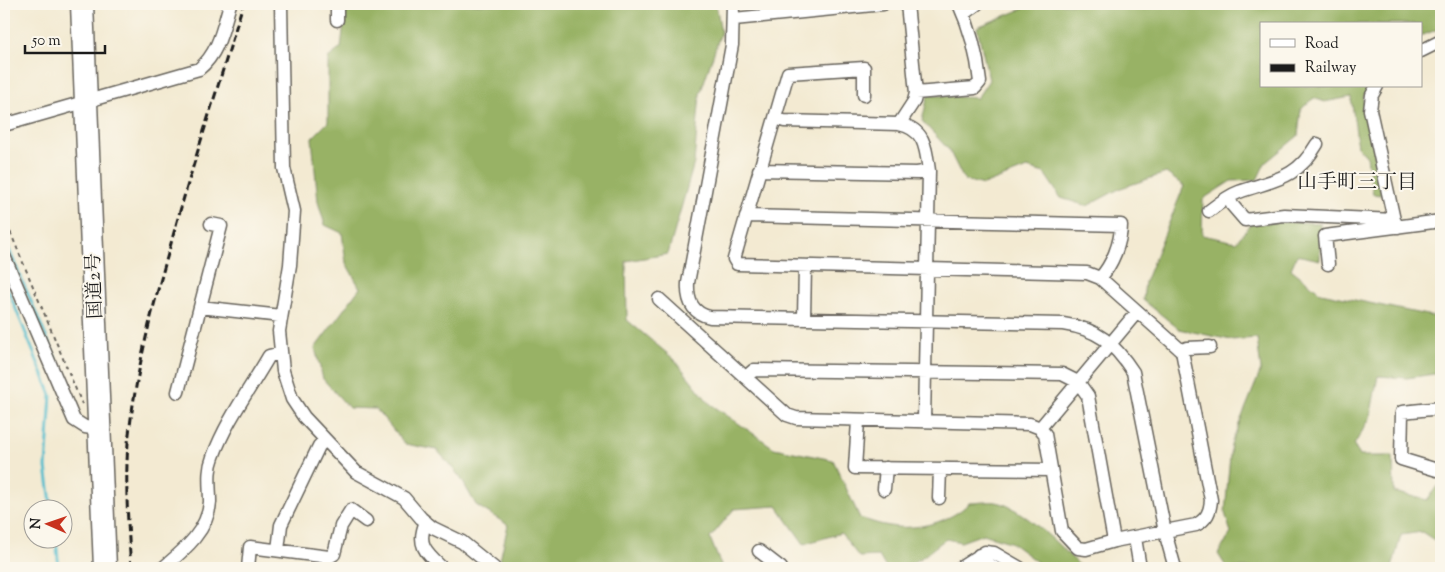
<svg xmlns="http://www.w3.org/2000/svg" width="1445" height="572" font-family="'Sorts Mill Goudy','Noto Serif JP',serif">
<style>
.forest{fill:#98b265;stroke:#5a6740}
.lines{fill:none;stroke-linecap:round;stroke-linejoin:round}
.stream{stroke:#52bdcd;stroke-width:3}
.street-casing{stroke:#67645c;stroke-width:15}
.highway-casing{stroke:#67645c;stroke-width:25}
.path{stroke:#67645c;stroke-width:2;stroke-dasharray:4 4;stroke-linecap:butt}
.street{stroke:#fff;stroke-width:12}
.highway{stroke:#fff;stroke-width:22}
.rail{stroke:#1c1c1c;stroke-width:3;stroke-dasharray:8 4;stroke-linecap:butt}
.labels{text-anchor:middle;stroke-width:4;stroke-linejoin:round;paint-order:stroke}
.street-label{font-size:19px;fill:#1c1c1c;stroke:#fbf7ec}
.neighbourhood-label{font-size:20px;fill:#1c1c1c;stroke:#fbf7ec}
</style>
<rect width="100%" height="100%" fill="#fbf7ec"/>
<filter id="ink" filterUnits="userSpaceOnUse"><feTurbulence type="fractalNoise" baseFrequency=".02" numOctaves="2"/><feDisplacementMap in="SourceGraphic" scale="10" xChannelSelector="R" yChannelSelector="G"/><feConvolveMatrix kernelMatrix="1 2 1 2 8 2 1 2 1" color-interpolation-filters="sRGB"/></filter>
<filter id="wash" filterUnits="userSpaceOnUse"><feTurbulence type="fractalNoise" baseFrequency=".0096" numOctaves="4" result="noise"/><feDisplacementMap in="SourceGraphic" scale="20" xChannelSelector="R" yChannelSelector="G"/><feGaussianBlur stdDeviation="1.12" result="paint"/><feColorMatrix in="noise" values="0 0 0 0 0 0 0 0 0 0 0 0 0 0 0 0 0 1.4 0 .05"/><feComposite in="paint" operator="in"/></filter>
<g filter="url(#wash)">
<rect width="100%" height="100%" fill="#f3ead2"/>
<path class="forest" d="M346 4H716L721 32 700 94 694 163 668 254 626 261 627 320 675 360 709 403 774 448 833 460 860 518C870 521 880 525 890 526 916 531 951 522 969 503 978 503 988 501 996 502 1020 505 1066 551 1082 568H1045L1010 542 983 534 961 542 946 539C923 555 916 568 886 568L879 556 859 557 841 533 804 544 777 506 734 509 710 538 722 568H514L500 560 508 525 476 505 460 477 437 450 405 444 376 409 349 408 323 379 315 348 360 288 346 263 342 233 325 225 318 202 312 138 328 122V58L341 48Z
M1028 4H1441V28L1421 36V24H1261V86H1368L1363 99 1379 175 1381 195 1373 194 1367 157 1358 147 1351 97 1324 102 1314 98 1301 109 1298 136 1265 163 1257 180 1231 181 1203 199 1202 235 1236 242 1251 224 1286 222 1320 223V260L1297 255 1291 269 1321 293 1441 318V373L1407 378 1378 376 1370 418 1354 445 1360 456H1393L1394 492 1427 500 1437 486 1441 488V541L1437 542 1422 532 1401 535 1392 568H1227L1218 554 1231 533 1225 513 1231 444 1261 370 1257 338 1231 340 1179 329 1143 300 1145 282 1184 186 1166 173 1121 188 1087 206 1061 198 1044 173 1027 168 983 185 964 180 949 150 922 121 928 95 977 98 989 80 977 27 1025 8Z"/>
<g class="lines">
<path class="stream" d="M4 238 74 402
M4 280 51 395 46 467 52 510
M56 540 59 568"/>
</g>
</g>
<g filter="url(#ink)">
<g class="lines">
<defs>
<path id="street" d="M281 4 284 168 294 211 290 265 279 331 283 371 292 399 304 417 356 472 404 498 421 518 433 528 462 542 494 568
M733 4 732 45 688 283C687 300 692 313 710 317L1063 324C1098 329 1114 343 1133 372L1165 532 1175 568
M963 14 977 4
M734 19 883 4
M337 20V4
M1421 51 1441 41
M1377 86 1372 95 1370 110 1394 220 1398 227
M916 93 975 88 980 82C977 53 971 30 959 4
M776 118 784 121 899 124C925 129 926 148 929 171L924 421
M899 124 914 101 916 93 907 4
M4 125 199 69C219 53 223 27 230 4
M759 170 917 173 929 171
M1229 197 1232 205 1245 220 1284 215 1394 220
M1209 211C1218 204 1228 196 1239 192 1275 179 1296 180 1317 144
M746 216 1121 225C1121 243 1112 265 1100 278
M4 256 74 420 85 427 98 429
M1328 264 1325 236 1441 221
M659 299 787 415 796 418 1030 424 1040 428 1045 434 1062 531 1078 548 1086 549 1114 541 1196 525C1207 519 1210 512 1211 500L1182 351 1100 278 1087 273 737 264 734 259 788 73 864 68V95
M200 307 281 316
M804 318 805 266
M1182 351 1187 348 1210 347
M746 377 754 370 1062 374 1078 382 1088 396 1114 541
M178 392 221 226 211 224
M1441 408 1402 412 1401 459 1437 470 1441 467
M858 421 855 468 1051 470
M1040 428 1137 312
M884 489 886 468
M939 498 940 469
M426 522C416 545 426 553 442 568
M1135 538 1140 568
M278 550 281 525 319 446 325 440
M759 551 781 568
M979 555 981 559 995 568
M163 568C183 551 208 531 210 502 210 486 207 472 213 457 226 421 250 389 269 356L281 353
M248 568 250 547 329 557 334 554 341 526 351 510 366 521
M960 568 985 552 994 553 1020 568"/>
<path id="highway" d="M82 4 105 568"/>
</defs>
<use href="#street" class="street-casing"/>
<use href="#highway" class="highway-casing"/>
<path class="path" d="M4 217 82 404"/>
<use href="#street" class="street"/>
<use href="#highway" class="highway"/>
<path class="rail" d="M131 568C128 527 125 485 128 443 135 376 151 312 170 247 192 165 219 85 243 4"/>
</g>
</g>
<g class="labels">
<g class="street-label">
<text transform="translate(93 286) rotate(-92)" y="7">国道2号</text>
</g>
<g class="neighbourhood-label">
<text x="1357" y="188">山手町三丁目</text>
</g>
</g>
<rect width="1445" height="572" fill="none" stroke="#fbf7ec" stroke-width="20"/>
<rect x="1260" y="22" width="162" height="65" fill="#fbf7ec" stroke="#a29f99"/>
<rect x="1270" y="39" width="25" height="8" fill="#ffffff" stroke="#a29f99"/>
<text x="1305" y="48" font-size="15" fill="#1c1c1c">Road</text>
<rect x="1270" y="64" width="25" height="8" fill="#1c1c1c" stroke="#a29f99"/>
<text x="1305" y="72" font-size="15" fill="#1c1c1c">Railway</text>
<g transform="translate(48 524) rotate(272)"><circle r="24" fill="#fbf7ec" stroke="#a29f99"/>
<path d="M0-4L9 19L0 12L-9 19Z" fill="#c8321e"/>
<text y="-8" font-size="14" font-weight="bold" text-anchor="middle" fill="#1c1c1c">N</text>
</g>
<path d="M25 45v8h80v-8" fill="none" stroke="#1c1c1c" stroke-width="2.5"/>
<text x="32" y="45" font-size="15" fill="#1c1c1c" stroke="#fbf7ec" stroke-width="4" paint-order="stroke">50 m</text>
</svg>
